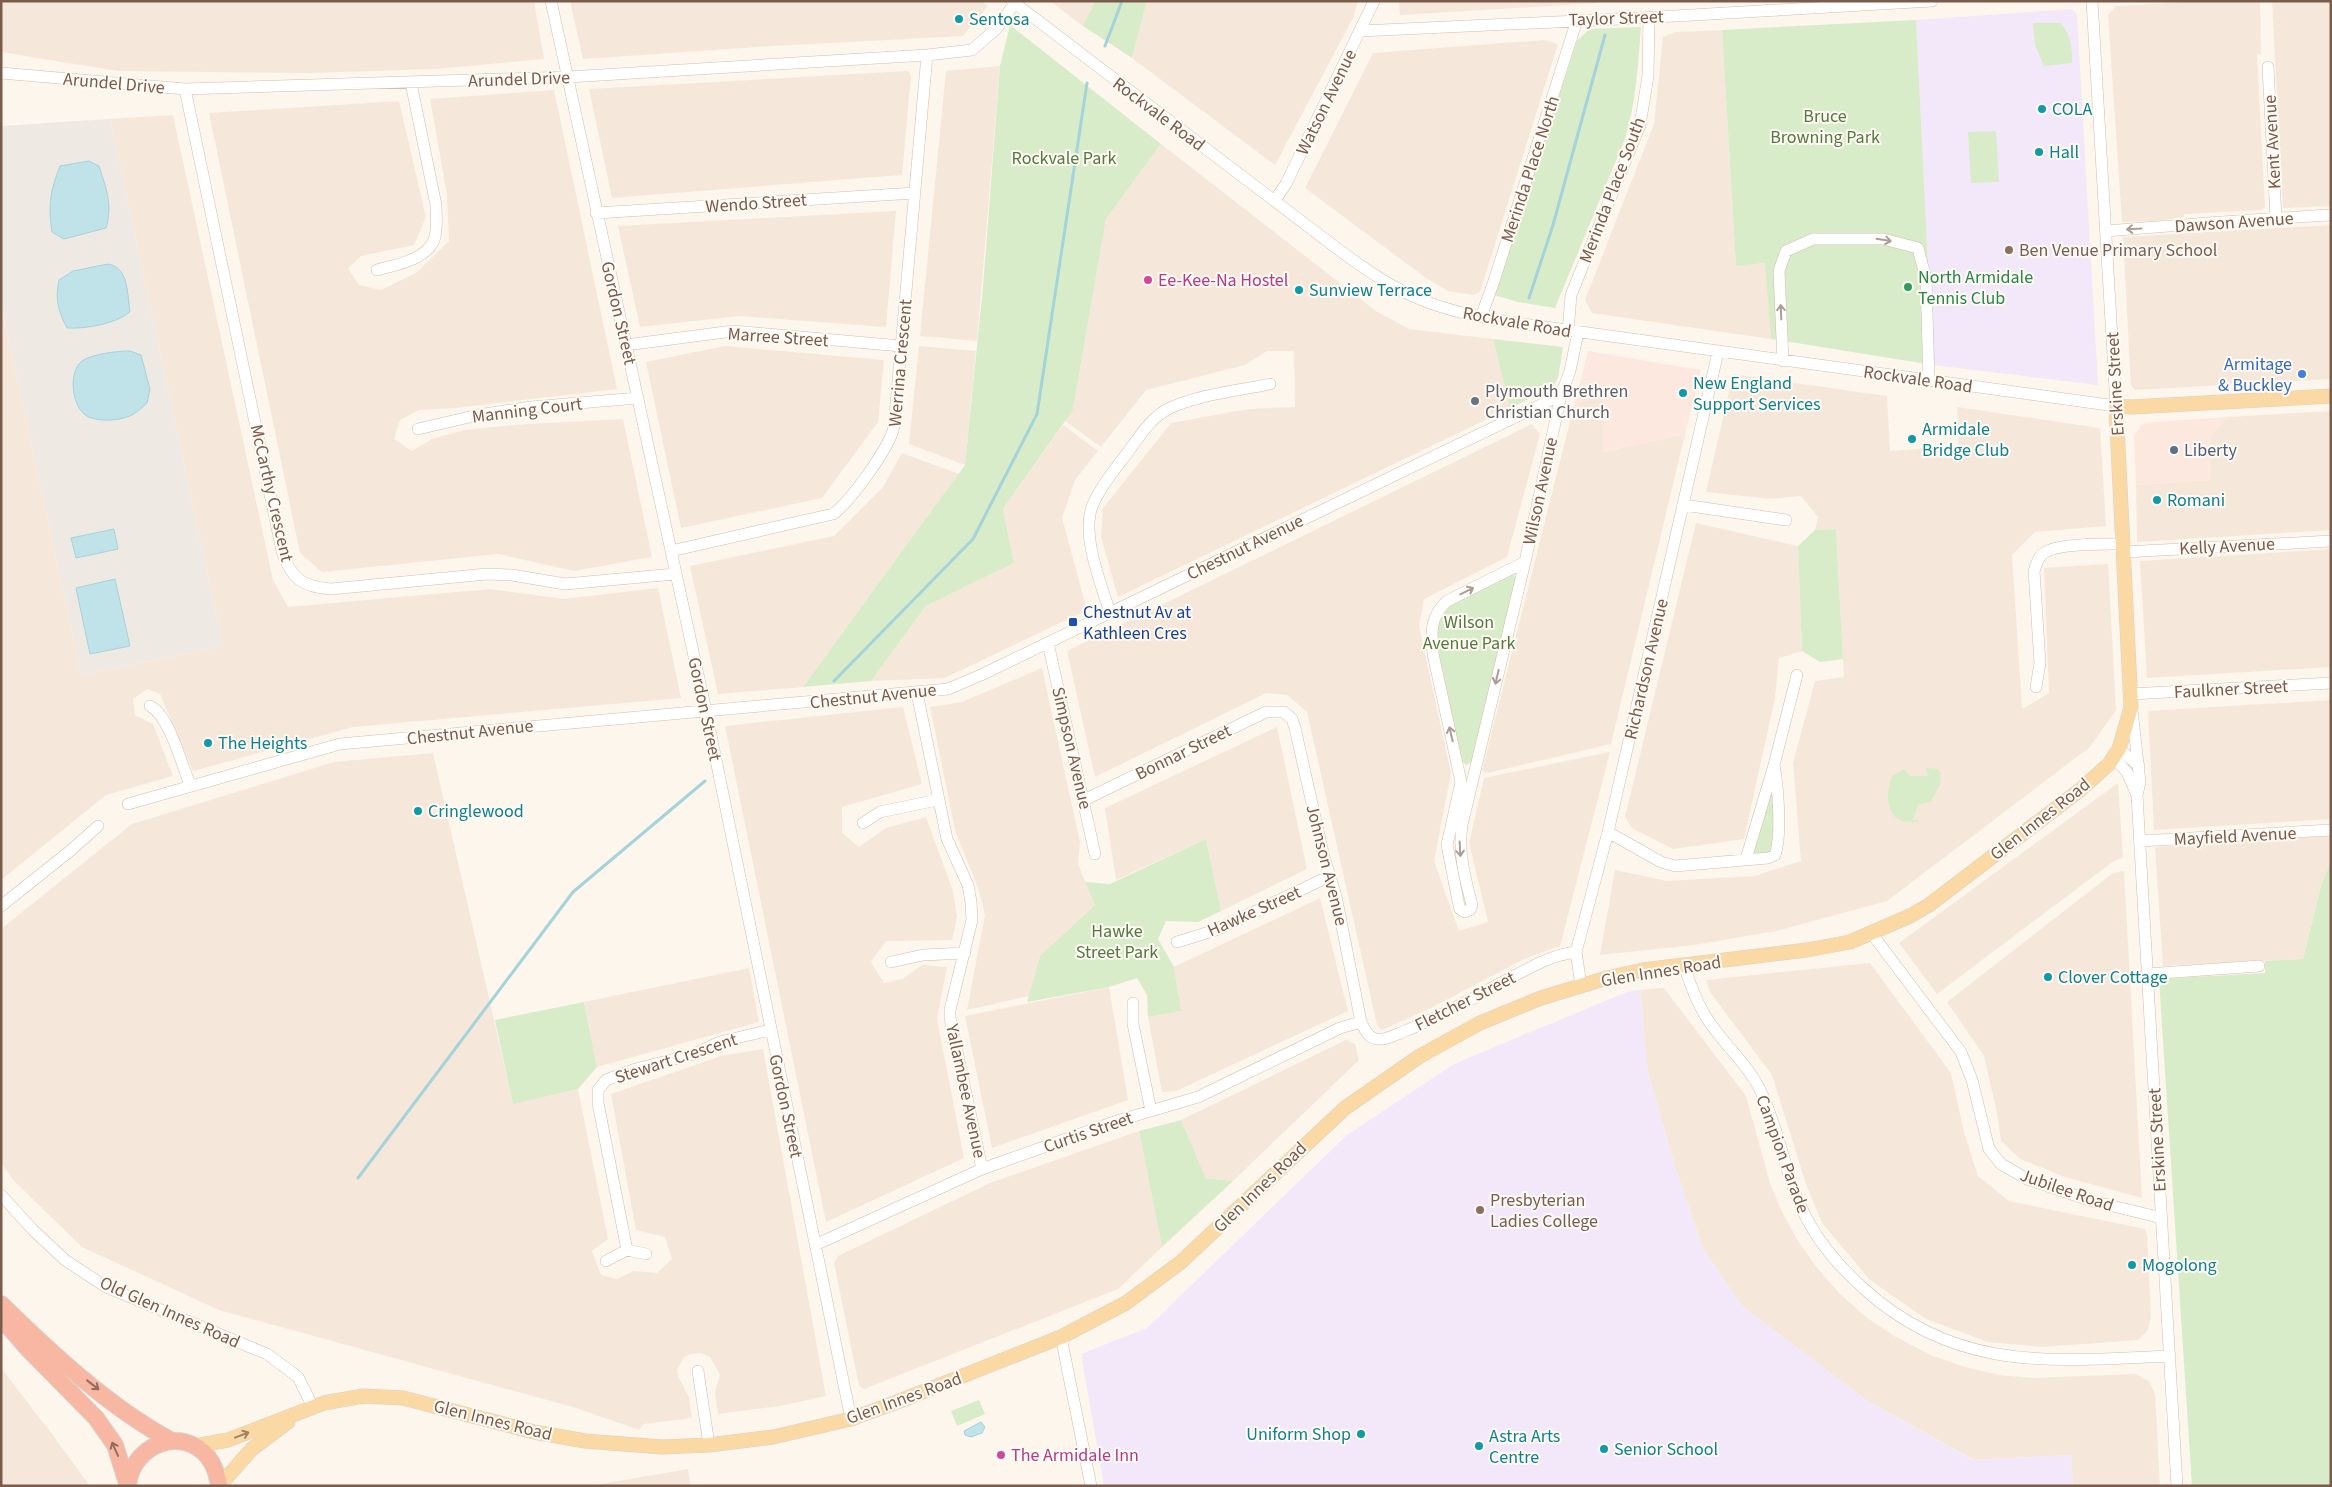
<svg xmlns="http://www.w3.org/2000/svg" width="2332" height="1487" font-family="'Source Sans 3',sans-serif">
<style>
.residential{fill:#f5e8da}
.commercial{fill:#fde8e0}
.industrial{fill:#efe9e4}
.education{fill:#f3e8fa}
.green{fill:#d8ecc9}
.water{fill:#bfe3e8;stroke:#a5d3da}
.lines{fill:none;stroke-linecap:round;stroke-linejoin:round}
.stream{stroke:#a5d3da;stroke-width:3}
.minor-casing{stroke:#d1beb0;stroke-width:12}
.major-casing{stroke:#dad1cd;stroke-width:15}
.highway-casing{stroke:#dad1cd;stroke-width:18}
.minor{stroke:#fff;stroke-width:11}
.major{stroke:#fbd9a5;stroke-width:14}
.highway{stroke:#f7b7a3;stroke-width:16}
.oneway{stroke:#af9d94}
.oneway2{stroke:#936e5e}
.oneway3{stroke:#a18267}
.culture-dot{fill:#0f9aa8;stroke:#fffaf3;stroke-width:2}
.education-dot{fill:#8d6e63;stroke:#fffaf3;stroke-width:2}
.hotel-dot{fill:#d1479c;stroke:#fffaf3;stroke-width:2}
.leisure-dot{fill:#2e9e5b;stroke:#fffaf3;stroke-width:2}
.shop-dot{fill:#3f7fe0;stroke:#fffaf3;stroke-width:2}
.worship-dot{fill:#6b7280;stroke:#fffaf3;stroke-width:2}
.service-dot{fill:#5c6f8a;stroke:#fffaf3;stroke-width:2}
.transit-dot{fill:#1a4fb4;stroke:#fffaf3;stroke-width:2}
.labels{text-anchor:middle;stroke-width:4;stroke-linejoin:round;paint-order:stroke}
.street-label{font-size:18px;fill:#7a5c4d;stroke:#fffaf3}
.culture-label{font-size:18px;fill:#0d838f;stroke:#fffaf3;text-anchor:start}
.park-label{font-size:18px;fill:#537a41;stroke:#fffaf3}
.education-label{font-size:18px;fill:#785e54;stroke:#fffaf3;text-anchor:start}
.leisure-label{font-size:18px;fill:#27864d;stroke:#fffaf3;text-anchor:start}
.hotel-label{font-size:18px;fill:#b23c85;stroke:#fffaf3;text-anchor:start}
.shop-label{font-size:18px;fill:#366cbe;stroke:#fffaf3;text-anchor:end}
.worship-label{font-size:18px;fill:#5b616d;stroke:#fffaf3;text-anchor:start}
.service-label{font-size:18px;fill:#4e5e75;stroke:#fffaf3;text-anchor:start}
.transit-label{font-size:18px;fill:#164399;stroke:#fffaf3;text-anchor:start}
</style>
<rect width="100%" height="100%" fill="#fdf6ec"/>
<path class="residential" d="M1 1H534L544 59 436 69 309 73 118 71 1 52Z
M570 1H981L988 6 963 36 772 46 583 59Z
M1050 1H1095L1083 26Z
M1147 1H1358L1353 18 1275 165 1132 58Z
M1399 1H1598V3L1400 15Z
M2203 1H2260L2261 54H2257L2265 207 2262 210 2184 214V217L2155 221 2122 222 2108 15 2116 6Z
M2272 1H2331V206L2283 208Z
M1722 30 1736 265 1766 263 1771 339 1592 313 1585 300 1654 124 1663 37 1675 32Z
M1544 40 1558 44 1480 292 1473 295 1448 291 1426 278 1305 188 1373 53Z
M1000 66 977 341 920 336 946 71Z
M908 71 911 75 902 175 612 198 589 89Z
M554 90 617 389 455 408 419 410 400 420 394 439 412 451 432 439 464 430 527 424 623 419 652 557 574 571 498 554 322 572 300 553 209 113 399 101 426 217 414 245 361 256 348 268 359 285 381 290 416 273 449 241 447 195 430 99Z
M173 115 273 580 288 607 490 589 564 599 658 588 681 698 353 727 193 771 160 694 147 689 133 699 135 715 153 724 173 776 106 795 1 880V303L81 675 223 646 110 119Z
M1161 144 1376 311 1409 329 1493 339 1510 408 1118 597 1101 537 1103 508 1171 423 1249 409 1295 407 1294 351H1267L1245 365 1146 390 1101 447 1065 421 1073 410 1106 219Z
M896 211 886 327 739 316 640 327 618 226Z
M2331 225V379L2135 390 2131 386 2123 237Z
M725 346 884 360 878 422 822 498 681 528 646 362Z
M919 346 976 351 965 465 909 444Z
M1733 374 1887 396 1890 451 1959 446 1957 407 2100 428 2106 526 2035 532 2012 555 2022 709 2049 693 2044 568 2108 564 2116 710 2090 747 1887 901 1776 931 1694 945 1600 955 1615 870 1667 881 1755 876 1801 861 1793 763 1815 681 1844 677 1836 529 1815 530 1818 517 1801 496 1771 499 1706 492Z
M1603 392V452L1685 434 1611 744 1488 773 1482 771 1574 406Z
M2331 411V530L2137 542 2136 485 2210 480 2209 446 2212 434 2228 417Z
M1532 424 1540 434 1507 557 1424 599 1419 626 1451 773 1434 861 1459 931 1488 922 1469 843 1484 778 1610 752 1560 946 1524 959 1431 1008 1382 1030 1377 1025 1307 712 1287 695 1266 693 1095 777 1067 651Z
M1063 425 1098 451 1075 480 1062 518 1087 610 945 678 871 681 926 606 1014 563 1003 509Z
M902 453 959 474 803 687 718 694 690 566 834 536 883 487Z
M1696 523 1798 546 1802 651 1779 658 1775 698 1744 839 1673 849 1632 828 1625 817Z
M2331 549V667L2147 678 2140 561Z
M1042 668 1080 842 1078 864 1095 905 1040 956 1029 996 967 1010 985 915 979 891 955 830 930 707 962 702Z
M2331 700V819L2154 830 2148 711Z
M903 707 922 784 842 807V833L859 847 886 828 926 817 953 891 957 917 952 940 886 941 871 962 884 983 902 979 922 965 947 967 937 1019 964 1158 826 1222 725 726Z
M1277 727 1307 869 1221 911 1206 839 1116 880 1105 808Z
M433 753 513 1103 578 1089 608 1239 592 1251 601 1275 617 1279 633 1271 657 1273 672 1259 665 1237 636 1230 611 1094 721 1056 763 1049 826 1396 780 1406 718 1414 715 1392 720 1375 710 1357 701 1353 691 1354 684 1357 677 1370 679 1378 689 1397 692 1418 644 1424 639 1430 576 1408 219 1310 82 1247 12 1179 1 1162V929L132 824 334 762Z
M2118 783 2123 858 2114 861 1937 994 1899 943Z
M2331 836V862L2322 882 2303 959 2163 966 2155 847Z
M2124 871 2142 1198 2065 1177 2020 1159 2001 1141 1997 1113 1984 1056 1947 1002 2113 873Z
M1320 898 1348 1011 1176 1091 1162 1092 1148 1017 1180 1011 1174 967Z
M1870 963 1951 1073 1964 1132 1978 1176 2009 1201 2145 1229 2147 1235 2151 1318 2147 1331 2138 1340 2043 1347 1988 1342 1926 1319 1870 1280 1822 1223 1806 1184 1772 1075 1710 992 1706 980Z
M749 968 759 1022 597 1067 584 1002Z
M1109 987 1128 1100 992 1148 965 1016Z
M1664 988 1746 1096 1770 1183 1782 1212 1798 1241 1818 1269 1840 1294 1866 1317 1894 1336 1933 1356 1965 1367 1999 1375 2033 1378 2135 1374 2149 1381 2155 1394 2160 1486H2073L2071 1455 1974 1460 1866 1400 1742 1306 1703 1249 1676 1170 1648 1073 1640 990Z
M1346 1040 1355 1044 1359 1060 1233 1181 1206 1178 1181 1120Z
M1139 1131 1162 1247 1118 1289 864 1389 859 1386 834 1263 838 1256 990 1183Z
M1 1368 52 1434 90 1486H1Z
M688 1469 691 1486H589Z"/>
<path class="commercial" d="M1588 351 1701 370 1685 434 1603 452V393L1574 406Z
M2228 417 2212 434 2209 446 2210 480 2136 485 2134 437 2141 425 2154 422Z"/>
<path class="industrial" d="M110 119 223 646 81 675 1 303V126Z"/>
<path class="education" d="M2071 9 2077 14 2098 385 1933 365 1916 20Z
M1640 990 1648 1073 1676 1170 1703 1249 1742 1306 1866 1400 1973 1460 2071 1455 2073 1486H1104L1081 1354 1147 1328 1347 1135 1454 1064 1627 992Z"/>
<path class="green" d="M1095 1H1147L1132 58 1083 26Z
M1916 20 1933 365 1771 339 1765 263 1736 266 1722 30Z
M2033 23H2061C2071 36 2072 46 2072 63L2044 66 2035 45Z
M1010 25 1161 144 1106 219 1073 410 1003 509 1014 563 926 606 871 681 803 687 965 465 983 287 1000 66Z
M1641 27C1638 65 1636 103 1625 139L1555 308 1518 302 1494 295 1577 41 1589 29Z
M1996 131 1999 182 1971 183 1968 132Z
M1493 339 1563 347 1558 378 1552 388 1510 408Z
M1836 529 1843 659 1820 662 1802 651 1798 546 1815 530Z
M1513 574 1517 579 1473 761 1466 765 1462 761 1434 634 1442 610 1453 601Z
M1774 765 1775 855 1746 859Z
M1926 768 1937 769 1941 773 1940 784 1931 802 1919 804 1912 820H1920L1918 822C1886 826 1884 799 1892 776L1904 769 1910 776H1928Z
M1206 839 1221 911 1198 922 1166 921 1158 939 1174 967 1181 1011 1148 1017 1147 995 1137 978 1109 987 1027 1002 1040 956 1095 905 1085 882 1110 884Z
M2331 862V1486H2192L2159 979 2265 973V961L2303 959 2322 882Z
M584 1002 597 1067 578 1089 513 1104 495 1020Z
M1181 1120 1206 1178 1233 1181 1162 1247 1139 1131Z
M979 1400 985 1414 957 1426 951 1411Z"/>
<path class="water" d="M89 161 99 166C106 188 113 205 106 228L64 239 52 232C48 206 50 191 60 166Z
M108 264C129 268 127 293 130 312 115 324 86 329 67 328 58 310 55 300 59 280L73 271Z
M130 351 141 355 150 389 147 403C143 407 137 412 132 415 120 421 95 423 84 414 72 404 68 372 82 361 92 354 117 351 130 351Z
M114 529 118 549 76 558 71 538Z
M115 579 130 646 90 654 76 588Z
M981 1422 985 1427 982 1433 971 1437 965 1435 964 1431Z"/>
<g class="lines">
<path class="stream" d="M1105 46 1122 1
M1529 298 1553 225 1605 35
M834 681 973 539 1037 414 1087 83
M358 1178 573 892 705 781"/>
<defs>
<path id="minor" d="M551 1 706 711 851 1419
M1012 1 1339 250C1365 269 1392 288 1422 300 1454 313 1489 319 1523 324L2116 406 2092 1
M1361 31 1641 18 1932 1
M2268 67 2276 218
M1 73 185 89 568 77 927 55 972 50 996 29 1015 3
M185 89 282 551C291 579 303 587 331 589L487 574 512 575 565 584 675 574
M1275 200 1286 184 1374 1
M596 213 915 193
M2106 231C2181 225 2256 219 2331 215
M377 270C395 265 426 260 434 240 438 229 436 216 436 205L411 83
M1481 317 1494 281 1577 20
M1568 331 1571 295 1640 125 1648 76 1649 18
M626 345 733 331 901 346
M1783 361 1779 271 1786 251 1813 239H1883L1918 248 1926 279 1929 381
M418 429 478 415 531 407 638 398
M1684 505 1786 520
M671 551 833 514C850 502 891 446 894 426L927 55
M2124 552 2331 541
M1525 562 1447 601C1430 617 1431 632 1433 654L1461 782 1447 845 1458 901 1460 909 1465 912 1470 910 1472 905C1465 878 1458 854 1462 825L1525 562 1561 395 1570 371 1578 332
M1110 613C1101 583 1079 531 1094 502 1102 484 1116 468 1128 452 1139 437 1152 416 1170 408 1200 394 1238 391 1270 384
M1048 643 1095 854
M2036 687 2040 663 2034 571C2037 563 2038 556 2046 552 2059 543 2106 544 2123 544
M917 693 947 839 968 885 971 902 972 920 950 1010V1018L982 1169
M2131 694 2331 683
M150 706C169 715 182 765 190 785
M2132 710 2140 782 2137 795 2177 1486
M2119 749 2139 766
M2114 758 2127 772 2137 795
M1084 800 1266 712H1284L1292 719 1295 728 1324 857 1336 896 1361 1022C1365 1029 1367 1037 1376 1039 1385 1041 1397 1034 1405 1031 1438 1018 1470 1000 1501 983 1524 971 1549 955 1576 952
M128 804 340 744 948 689 981 675 1561 395
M863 823 880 812 937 800
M1608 832 1661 862 1675 866 1768 858 1775 855C1782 835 1778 786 1774 765
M2140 841 2331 830
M1746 859 1774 765 1797 675
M1 906 70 851 98 826
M1872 934 1961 1052 1972 1080 1989 1149 2001 1164 2027 1179 2092 1201 2162 1218
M1177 942 1216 930 1330 876
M891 962 923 955 965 953
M1684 965C1690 984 1697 1004 1708 1020 1724 1045 1750 1066 1762 1094 1781 1135 1786 1181 1808 1221 1822 1247 1842 1269 1863 1288 1956 1373 2054 1361 2170 1356
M2147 974 2259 966
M1581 985 1576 952 1608 832 1718 352
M1133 1003V1024L1151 1111
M1 1195 33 1230 65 1260 106 1287 267 1354 298 1377 313 1407
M815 1245 982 1169 1117 1121 1198 1097 1340 1028 1361 1022
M646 1254 627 1250 598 1103V1090L606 1080 636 1069 694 1054 720 1042 770 1030
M606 1261 627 1250
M1061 1337 1091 1486
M698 1371 709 1445"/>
<path id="major" d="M195 1446 228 1440 324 1403 363 1396 403 1398 534 1432 585 1441 662 1447 709 1445 773 1437 851 1419 897 1402 1061 1337 1126 1303 1181 1262 1345 1108 1420 1056 1480 1023 1541 998 1607 978 1643 970 1807 950 1850 942 1910 916 1929 905 2080 790 2109 764 2119 749 2131 707 2116 406 2132 407 2331 396
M219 1486 252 1449 288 1422"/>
<path id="highway" d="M1 1304C51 1353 110 1408 172 1441
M1 1318 29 1350 96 1418 115 1445 127 1483
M128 1485C132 1445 182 1425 208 1457 215 1466 217 1475 219 1486"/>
</defs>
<use href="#minor" class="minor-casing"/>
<use href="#major" class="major-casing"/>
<use href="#highway" class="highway-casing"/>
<use href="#minor" class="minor"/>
<use href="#major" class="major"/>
<use href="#highway" class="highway"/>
</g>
<defs><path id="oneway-shaft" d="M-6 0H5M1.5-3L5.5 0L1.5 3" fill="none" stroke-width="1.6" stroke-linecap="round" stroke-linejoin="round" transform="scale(1.25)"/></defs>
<g class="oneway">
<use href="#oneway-shaft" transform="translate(2134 229) rotate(177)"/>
<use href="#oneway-shaft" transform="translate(1884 240) rotate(9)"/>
<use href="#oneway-shaft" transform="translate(1781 312) rotate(-92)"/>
<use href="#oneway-shaft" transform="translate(1467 591) rotate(-27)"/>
<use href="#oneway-shaft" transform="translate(1497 677) rotate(103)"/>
<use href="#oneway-shaft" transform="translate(1451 734) rotate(-103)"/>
<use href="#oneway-shaft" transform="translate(1460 849) rotate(87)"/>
</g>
<g class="oneway2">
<use href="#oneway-shaft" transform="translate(93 1385) rotate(38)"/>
<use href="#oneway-shaft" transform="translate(115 1449) rotate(-114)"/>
</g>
<use class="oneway3" href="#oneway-shaft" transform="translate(242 1435) rotate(-21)"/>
<g class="culture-dot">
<circle cx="959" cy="19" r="5"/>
<circle cx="2042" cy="109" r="5"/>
<circle cx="2039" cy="152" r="5"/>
<circle cx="1299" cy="290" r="5"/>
<circle cx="1683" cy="393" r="5"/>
<circle cx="1912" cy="439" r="5"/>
<circle cx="2157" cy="500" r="5"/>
<circle cx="208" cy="743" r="5"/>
<circle cx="418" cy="811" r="5"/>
<circle cx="2048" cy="977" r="5"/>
<circle cx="2132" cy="1265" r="5"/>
<circle cx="1361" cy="1434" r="5"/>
<circle cx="1479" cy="1446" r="5"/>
<circle cx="1604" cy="1449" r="5"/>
</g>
<g class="education-dot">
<circle cx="2009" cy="250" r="5"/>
<circle cx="1480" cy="1210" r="5"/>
</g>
<g class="hotel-dot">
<circle cx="1148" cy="280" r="5"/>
<circle cx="1001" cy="1455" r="5"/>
</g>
<circle class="leisure-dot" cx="1908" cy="287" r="5"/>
<circle class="shop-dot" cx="2302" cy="374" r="5"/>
<circle class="worship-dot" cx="1475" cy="401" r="5"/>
<circle class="service-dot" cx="2174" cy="450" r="5"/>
<rect class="transit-dot" x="1068" y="617" width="10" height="10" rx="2.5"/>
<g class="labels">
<g class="street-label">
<text transform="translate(1616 18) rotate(-2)" y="6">Taylor Street</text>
<text transform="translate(519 79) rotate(-2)" y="6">Arundel Drive</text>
<text transform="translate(114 83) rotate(5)" y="6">Arundel Drive</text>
<text transform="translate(1326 102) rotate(-64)" y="6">Watson Avenue</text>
<text transform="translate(1159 114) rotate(37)" y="6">Rockvale Road</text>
<text transform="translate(2272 142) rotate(-93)" y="6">Kent Avenue</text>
<text transform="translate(1530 169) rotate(-72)" y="6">Merinda Place North</text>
<text transform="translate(1612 190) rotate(-69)" y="6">Merinda Place South</text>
<text transform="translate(756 203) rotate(-4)" y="6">Wendo Street</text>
<text transform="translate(2234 222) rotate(-4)" y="6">Dawson Avenue</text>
<text transform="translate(619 313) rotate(77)" y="6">Gordon Street</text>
<text transform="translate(1517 322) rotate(10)" y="6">Rockvale Road</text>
<text transform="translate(778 337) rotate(4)" y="6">Marree Street</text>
<text transform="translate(900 363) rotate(-85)" y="6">Werrina Crescent</text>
<text transform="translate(1918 379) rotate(8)" y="6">Rockvale Road</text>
<text transform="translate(2115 384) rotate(-93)" y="6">Erskine Street</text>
<text transform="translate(527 410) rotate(-7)" y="6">Manning Court</text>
<text transform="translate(1540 491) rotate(-78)" y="6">Wilson Avenue</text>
<text transform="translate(272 493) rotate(77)" y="6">McCarthy Crescent</text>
<text transform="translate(2227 546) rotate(-3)" y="6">Kelly Avenue</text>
<text transform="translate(1245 547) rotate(-26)" y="6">Chestnut Avenue</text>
<text transform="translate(1646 669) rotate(-77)" y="6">Richardson Avenue</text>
<text transform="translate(2231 689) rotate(-3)" y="6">Faulkner Street</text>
<text transform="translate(873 696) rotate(-6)" y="6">Chestnut Avenue</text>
<text transform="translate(705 709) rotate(78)" y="6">Gordon Street</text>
<text transform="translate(470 732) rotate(-6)" y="6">Chestnut Avenue</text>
<text transform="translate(1072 748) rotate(77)" y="6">Simpson Avenue</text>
<text transform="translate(1183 752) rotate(-26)" y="6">Bonnar Street</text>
<text transform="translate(2040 819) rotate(-38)" y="6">Glen Innes Road</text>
<text transform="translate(2235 836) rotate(-3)" y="6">Mayfield Avenue</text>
<text transform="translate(1327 865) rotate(76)" y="6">Johnson Avenue</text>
<text transform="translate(1254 911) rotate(-24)" y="6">Hawke Street</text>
<text transform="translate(1661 971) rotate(-9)" y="6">Glen Innes Road</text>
<text transform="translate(1465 1001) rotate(-27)" y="6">Fletcher Street</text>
<text transform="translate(676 1058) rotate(-18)" y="6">Stewart Crescent</text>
<text transform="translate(966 1091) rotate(78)" y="6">Yallambee Avenue</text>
<text transform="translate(786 1106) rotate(78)" y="6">Gordon Street</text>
<text transform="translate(1088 1132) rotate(-19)" y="6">Curtis Street</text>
<text transform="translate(2157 1140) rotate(-93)" y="6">Erskine Street</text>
<text transform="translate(1783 1154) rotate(70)" y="6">Campion Parade</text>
<text transform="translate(1260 1187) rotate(-44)" y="6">Glen Innes Road</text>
<text transform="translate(2067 1190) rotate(19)" y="6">Jubilee Road</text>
<text transform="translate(170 1312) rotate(24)" y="6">Old Glen Innes Road</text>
<text transform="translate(904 1398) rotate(-20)" y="6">Glen Innes Road</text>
<text transform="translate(493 1420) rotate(14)" y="6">Glen Innes Road</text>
</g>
<g class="culture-label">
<text x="969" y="25">Sentosa</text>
<text x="2052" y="115">COLA</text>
<text x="2049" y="158">Hall</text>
<text x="1309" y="296">Sunview Terrace</text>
<text x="1693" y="389">New England<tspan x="1693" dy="21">Support Services</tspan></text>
<text x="1922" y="435">Armidale<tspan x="1922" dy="21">Bridge Club</tspan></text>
<text x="2167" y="506">Romani</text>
<text x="218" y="749">The Heights</text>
<text x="428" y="817">Cringlewood</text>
<text x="2058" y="983">Clover Cottage</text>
<text x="2142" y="1271">Mogolong</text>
<text x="1351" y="1440" text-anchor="end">Uniform Shop</text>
<text x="1489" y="1442">Astra Arts<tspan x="1489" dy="21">Centre</tspan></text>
<text x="1614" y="1455">Senior School</text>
</g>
<g class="park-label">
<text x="1825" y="122">Bruce<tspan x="1825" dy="21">Browning Park</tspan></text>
<text x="1064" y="164">Rockvale Park</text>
<text x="1469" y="628">Wilson<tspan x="1469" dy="21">Avenue Park</tspan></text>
<text x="1117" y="937">Hawke<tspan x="1117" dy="21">Street Park</tspan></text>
</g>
<g class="education-label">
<text x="2019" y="256">Ben Venue Primary School</text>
<text x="1490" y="1206">Presbyterian<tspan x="1490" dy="21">Ladies College</tspan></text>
</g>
<g class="leisure-label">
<text x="1918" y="283">North Armidale<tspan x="1918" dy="21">Tennis Club</tspan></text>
</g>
<g class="hotel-label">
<text x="1158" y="286">Ee-Kee-Na Hostel</text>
<text x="1011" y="1461">The Armidale Inn</text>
</g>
<g class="shop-label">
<text x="2292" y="370">Armitage<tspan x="2292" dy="21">&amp; Buckley</tspan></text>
</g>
<g class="worship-label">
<text x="1485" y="397">Plymouth Brethren<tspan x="1485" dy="21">Christian Church</tspan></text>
</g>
<g class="service-label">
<text x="2184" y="456">Liberty</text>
</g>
<g class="transit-label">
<text x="1083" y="618">Chestnut Av at<tspan x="1083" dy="21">Kathleen Cres</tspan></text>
</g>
</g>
<rect width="2332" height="1487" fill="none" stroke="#7a5c4d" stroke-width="5"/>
</svg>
